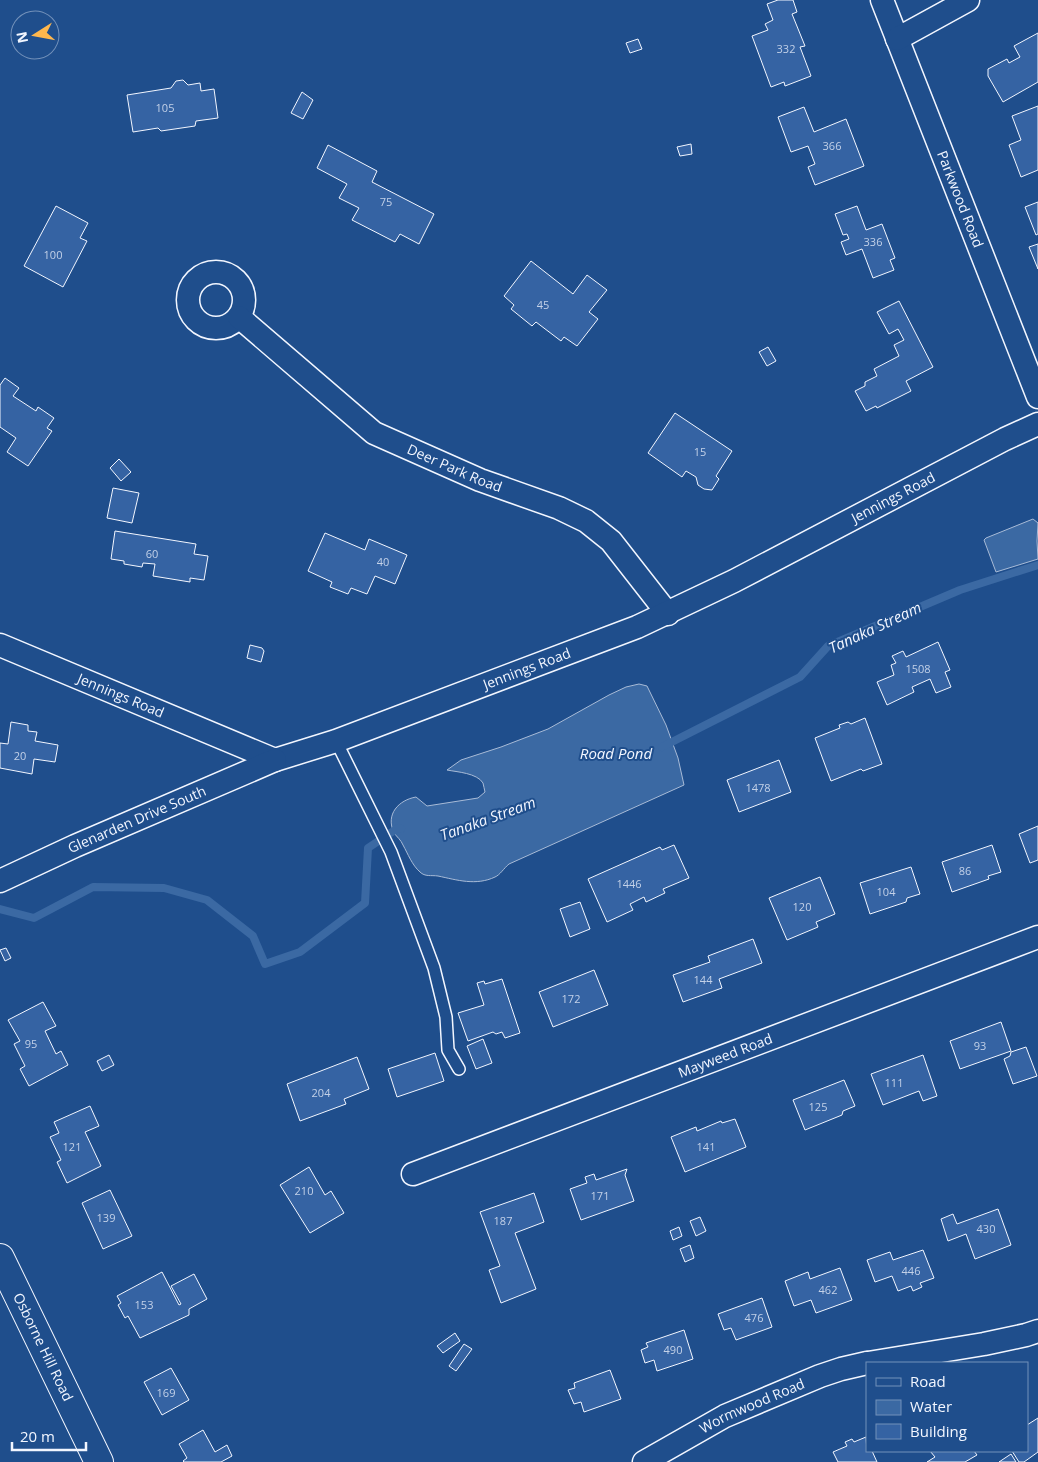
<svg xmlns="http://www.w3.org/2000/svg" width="1038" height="1462" font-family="'Open Sans',sans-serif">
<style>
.water{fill:#3b69a3;stroke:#a8bbd7}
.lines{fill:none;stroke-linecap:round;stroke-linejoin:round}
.stream{stroke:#3b69a3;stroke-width:8}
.building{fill:#3563a3;stroke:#f2f6ff}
.service-casing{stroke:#f2f6ff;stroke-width:14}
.minor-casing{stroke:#f2f6ff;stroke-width:25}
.tertiary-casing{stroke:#f2f6ff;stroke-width:30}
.service{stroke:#1f4e8c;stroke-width:11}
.minor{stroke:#1f4e8c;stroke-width:22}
.tertiary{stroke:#1f4e8c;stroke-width:28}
.labels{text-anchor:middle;stroke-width:4;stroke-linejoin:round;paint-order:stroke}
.number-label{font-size:11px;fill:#c3d1e8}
.street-label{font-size:14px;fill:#f2f6ff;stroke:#1f4e8c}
.water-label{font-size:15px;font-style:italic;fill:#f2f6ff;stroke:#1f4e8c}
</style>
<rect width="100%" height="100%" fill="#1f4e8c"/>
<path class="water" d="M1033 519 1038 523 1037 541 1038 559 996 572 984 540 986 538Z
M639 684 647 686 666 725 678 758 684 785 509 864C504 868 500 875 495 877 476 886 457 880 438 876 431 875 425 877 420 872 412 865 408 854 403 845 401 840 397 837 394 833 385 814 399 800 416 797L427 806 478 798 485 792C484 789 484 786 483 783 477 773 457 772 447 770L461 760 501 747 548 729 609 695 626 687Z"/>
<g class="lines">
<path class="stream" d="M662 747 800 677 828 646 960 590 1038 565
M0 909 34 918 93 887 164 888 207 900 253 936 265 964 300 952 365 903 368 848 398 828 401 829"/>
</g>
<path class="building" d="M778 0H793L797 12 792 14 805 46 800 47 811 76 785 86 784 82 771 87 752 36 768 30 765 24 773 20 767 4Z
M1038 33V82L1003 102 988 76V69L1007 59 1009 63 1020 57 1014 46Z
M638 39 642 49 630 53 626 43Z
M183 80 188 85 200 83 201 91 214 89 218 118 196 121 195 126 161 131 158 128 133 132 127 95 171 88 176 81Z
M302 92 313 100 303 119 291 113Z
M1038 106V170L1021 177 1009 145 1021 140 1012 116Z
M804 107 814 132 846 119 864 166 815 185 808 167 815 164 808 146 791 152 778 117Z
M691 144 692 154 680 156 677 147Z
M328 145 377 171 372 182 434 214 419 244 400 234 395 242 352 220 359 208 339 198 347 184 317 168Z
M1038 202V234L1036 235 1025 207Z
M56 206 88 223 80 238 87 241 63 287 24 266Z
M857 206 866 230 882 224 895 258 890 260 894 270 873 278 862 249 846 255 841 242 849 239 847 234 843 235 835 214Z
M1038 244V269L1029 247Z
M531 261 573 294 587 275 607 290 589 312 598 319 577 346 564 337 561 341 536 322 532 326 511 309 514 305 504 296Z
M899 301 933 367 906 381 911 391 877 408 876 406 866 411 855 391 865 386V382L877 376 874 369 899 356 894 345 904 340 898 329 889 334 877 312Z
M768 347 776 361 767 366 759 352Z
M5 378 19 388 13 396 36 411 38 407 54 418 47 428 52 431 28 466 7 452 16 438 0 427V385Z
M675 413 732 451 716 476 719 479 712 490 704 489 698 485 696 477 686 471 682 477 648 453Z
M119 459 131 472 121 481 110 468Z
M113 488 139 493 132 523 107 518Z
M115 531 196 544 194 554 208 556 204 580 190 578V582L153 576 155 564 143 563 142 567 124 564V561L111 559Z
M325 533 365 550 369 539 407 555 395 584 375 576 367 594 351 588 348 594 330 587 332 582 308 571Z
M938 642 950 670 945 672 951 687 936 693 930 679 912 687 914 692 887 705 877 682 894 675 891 665 896 663 892 656 903 651 906 657Z
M250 645 262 648 264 651 261 662 247 658Z
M865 718 882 764 863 771 861 769 831 781 815 738 840 728 839 725 848 722 851 724Z
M11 722 28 725V731L37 732 35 741 58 745 55 762 34 759 32 774 0 768V743L8 744Z
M779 760 791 792 739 812 727 780Z
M1038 826V860L1030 863 1019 834Z
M674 845 689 878 663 889 665 893 646 902 644 897 630 904 633 910 607 922 588 879 660 847 662 850Z
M992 845 1001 872 988 876 989 879 952 892 942 862Z
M911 867 920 894 907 898 906 902 870 914 860 883Z
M820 877 835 914 816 922 818 927 787 940 769 898Z
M580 902 590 929 570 937 560 909Z
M753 939 762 963 719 979 722 988 683 1002 673 975 710 962 708 956Z
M6 948 11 958 5 961 0 950Z
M594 970 608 1005 553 1027 539 992Z
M502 979 520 1033 505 1038 502 1032 496 1034 493 1032 468 1041 458 1013 484 1005 477 983 484 981 485 984Z
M43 1002 56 1026 45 1031 56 1054 61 1051 68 1065 29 1086 20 1069 25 1066 14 1044 20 1041 8 1020Z
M1001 1022 1011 1051 960 1069 950 1041Z
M483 1039 492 1063 476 1069 467 1046Z
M1026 1047 1037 1076 1013 1084 1004 1059 1010 1056 1011 1052Z
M435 1053 444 1081 397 1097 388 1069Z
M109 1055 114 1065 102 1071 97 1061Z
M923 1055 937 1096 923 1101 919 1091 883 1105 871 1074Z
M357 1057 369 1089 344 1099 346 1104 300 1121 287 1084Z
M844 1080 855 1106 843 1111 842 1115 805 1130 793 1100Z
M90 1106 99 1126 85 1132 101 1166 67 1183 57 1162 61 1160 50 1137 59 1133 54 1122Z
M735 1119 746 1147 685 1172 671 1137 696 1127 697 1131 721 1121 722 1123Z
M309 1167 325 1195 331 1191 344 1213 310 1233 280 1185Z
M627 1169 625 1175 634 1201 581 1220 570 1189 587 1183 585 1177 594 1174 596 1180Z
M110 1190 132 1236 103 1249 82 1203Z
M534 1193 544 1222 515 1233 536 1289 501 1303 489 1270 500 1266 480 1212Z
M998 1209 1011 1245 975 1259 966 1234 948 1241 941 1219 953 1214 957 1224Z
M700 1217 706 1231 696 1236 690 1221Z
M679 1227 682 1236 673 1240 670 1231Z
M690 1245 694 1258 685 1262 680 1249Z
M923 1250 934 1278 920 1283 922 1287 913 1291 911 1286 898 1291 892 1276 875 1282 867 1260 890 1252 893 1260Z
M840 1268 852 1300 816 1313 811 1300 794 1306 785 1281 808 1272 810 1279Z
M162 1272 179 1305 181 1304 171 1286 194 1274 207 1299 189 1309V1315L140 1338 128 1316 125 1318 118 1305 121 1303 117 1296Z
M762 1298 772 1327 736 1340 731 1328 724 1330 718 1314Z
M684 1330 693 1359 657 1371 654 1360 645 1363 641 1350 648 1347 646 1343Z
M455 1333 460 1341 443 1353 437 1346Z
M464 1344 472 1349 456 1371 449 1366Z
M171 1368 189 1400 162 1415 144 1382Z
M610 1370 621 1399 584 1412 581 1402 574 1404 568 1390 575 1388 574 1383Z
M1038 1418V1452L1024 1462H1019L1012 1451H1027V1425Z
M203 1430 215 1452 227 1445 232 1456 221 1462H184L183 1461 187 1458 179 1444Z
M866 1437 867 1451H872L877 1462H838L833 1452 847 1446 845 1442 852 1439 854 1442Z
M930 1451H974L977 1455 965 1462H927L935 1457Z
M1011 1454 1016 1462H999Z"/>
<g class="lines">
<defs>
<path id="service" d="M336 741 391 852 434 968 446 1017 448 1050 459 1069"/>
<g id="minor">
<path id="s1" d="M882 0 1038 397"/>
<path d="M897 39 968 0"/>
<circle cx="216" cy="300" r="28"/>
<path id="s2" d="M239 317 374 433 480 480 559 508 586 521 611 541 668 614"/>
<path id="s3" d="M0 645 275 760 336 741 637 627 734 581 1005 439 1038 424"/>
<path id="s4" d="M0 881 75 846 275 760"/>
<path id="s5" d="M413 1174 1038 937"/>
<path d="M868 1363 984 1344 1026 1335 1038 1331"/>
<path id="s6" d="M644 1462 725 1416 820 1376 841 1369 867 1363"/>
</g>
<g id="tertiary">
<path id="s7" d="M0 1258 99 1462"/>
</g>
</defs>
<use href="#service" class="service-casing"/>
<use href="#minor" class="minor-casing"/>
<use href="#tertiary" class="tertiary-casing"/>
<use href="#service" class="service"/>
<use href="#minor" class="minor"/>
<use href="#tertiary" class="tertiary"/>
</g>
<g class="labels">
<g class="number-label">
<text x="786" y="53">332</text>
<text x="165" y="112">105</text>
<text x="832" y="150">366</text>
<text x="386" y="206">75</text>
<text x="873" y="246">336</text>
<text x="53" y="259">100</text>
<text x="543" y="309">45</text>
<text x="700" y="456">15</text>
<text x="152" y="558">60</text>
<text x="383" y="566">40</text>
<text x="918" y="673">1508</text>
<text x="20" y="760">20</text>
<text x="758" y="792">1478</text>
<text x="965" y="875">86</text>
<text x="629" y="888">1446</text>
<text x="886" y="896">104</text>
<text x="802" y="911">120</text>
<text x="703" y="984">144</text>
<text x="571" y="1003">172</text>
<text x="31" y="1048">95</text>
<text x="980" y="1050">93</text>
<text x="894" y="1087">111</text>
<text x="321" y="1097">204</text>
<text x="818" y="1111">125</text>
<text x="72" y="1151">121</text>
<text x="706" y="1151">141</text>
<text x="304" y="1195">210</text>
<text x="600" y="1200">171</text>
<text x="106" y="1222">139</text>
<text x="503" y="1225">187</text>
<text x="986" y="1233">430</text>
<text x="911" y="1275">446</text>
<text x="828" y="1294">462</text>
<text x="144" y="1309">153</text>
<text x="754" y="1322">476</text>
<text x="673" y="1354">490</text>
<text x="166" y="1397">169</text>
</g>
<g class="street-label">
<text dy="5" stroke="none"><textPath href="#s1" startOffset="214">Parkwood Road</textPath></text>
<text dy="5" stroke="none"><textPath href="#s2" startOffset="266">Deer Park Road</textPath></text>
<text dy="5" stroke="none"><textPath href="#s3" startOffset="971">Jennings Road</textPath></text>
<text dy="5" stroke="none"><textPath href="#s3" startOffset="566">Jennings Road</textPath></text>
<text dy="5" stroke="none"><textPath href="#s3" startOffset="131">Jennings Road</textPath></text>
<text dy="5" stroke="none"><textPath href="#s4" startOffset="150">Glenarden Drive South</textPath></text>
<text dy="5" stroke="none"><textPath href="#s5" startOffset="334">Mayweed Road</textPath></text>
<text dy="5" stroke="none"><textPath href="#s7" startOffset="99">Osborne Hill Road</textPath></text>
<text dy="5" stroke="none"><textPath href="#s6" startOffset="122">Wormwood Road</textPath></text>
</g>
<g class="water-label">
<text transform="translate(875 628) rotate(-25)" y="5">Tanaka Stream</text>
<text x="616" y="759">Road Pond</text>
<text transform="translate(488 819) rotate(-20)" y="5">Tanaka Stream</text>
</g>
</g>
<rect x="866" y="1362" width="162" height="90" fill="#1f4e8c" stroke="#7391ba"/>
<rect x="876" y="1378" width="25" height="8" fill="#1f4e8c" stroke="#7391ba"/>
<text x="910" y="1387" font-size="15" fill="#f2f6ff">Road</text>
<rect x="876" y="1400" width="25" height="15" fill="#3b69a3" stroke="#7391ba"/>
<text x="910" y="1412" font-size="15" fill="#f2f6ff">Water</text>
<rect x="876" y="1424" width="25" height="15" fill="#3563a3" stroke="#7391ba"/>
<text x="910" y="1437" font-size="15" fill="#f2f6ff">Building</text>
<g transform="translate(35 35) rotate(259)"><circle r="24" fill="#1f4e8c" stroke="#7391ba"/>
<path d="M0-4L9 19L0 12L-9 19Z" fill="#ffb74d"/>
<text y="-8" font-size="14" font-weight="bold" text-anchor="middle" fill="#f2f6ff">N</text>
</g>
<path d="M12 1442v8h74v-8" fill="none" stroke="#f2f6ff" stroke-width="2.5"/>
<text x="20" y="1442" font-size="15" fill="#f2f6ff" stroke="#1f4e8c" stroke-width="4" paint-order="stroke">20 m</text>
</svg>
